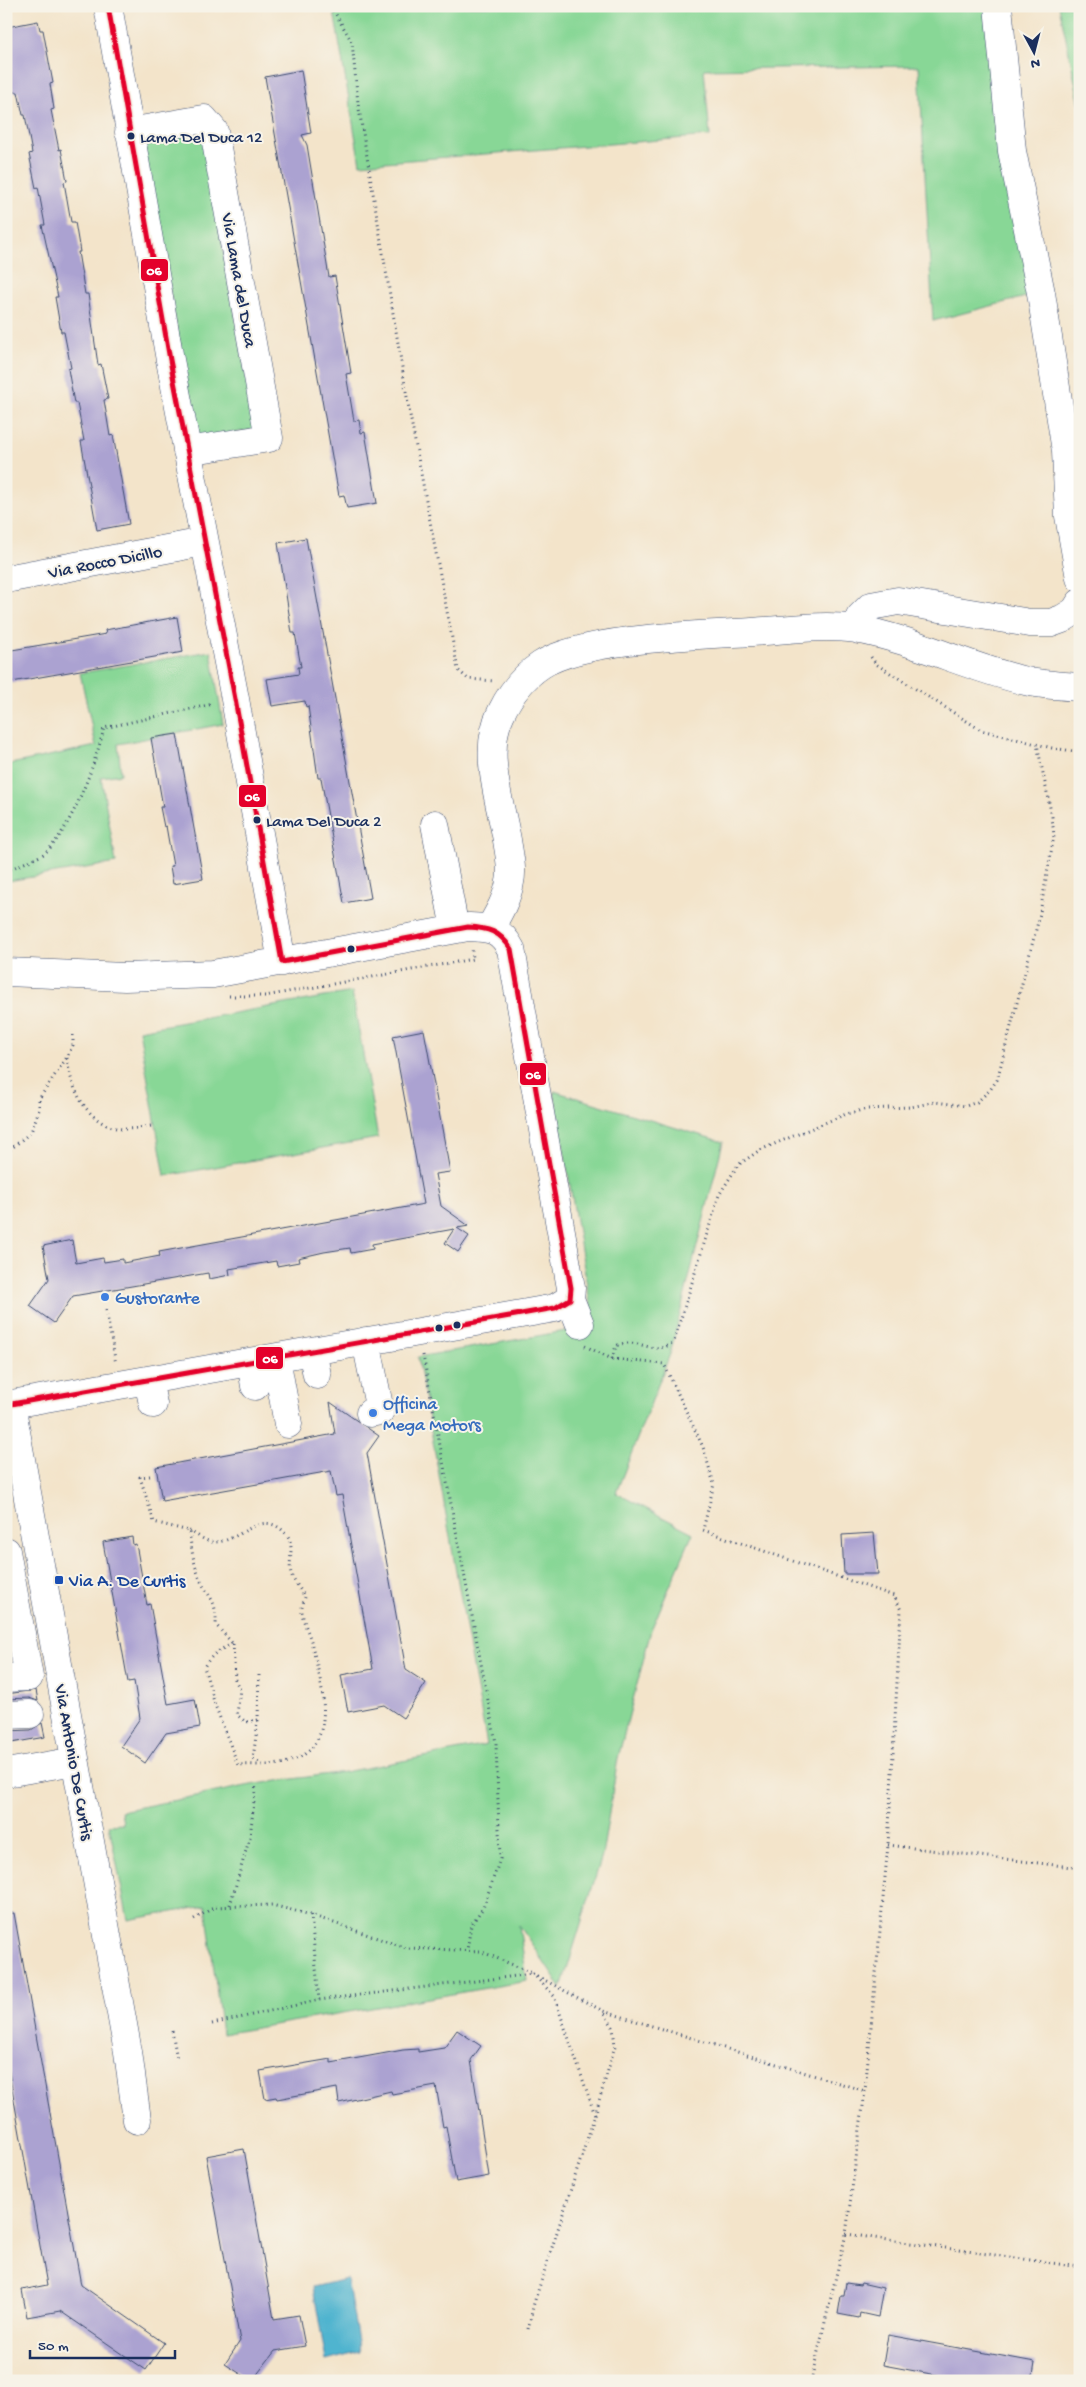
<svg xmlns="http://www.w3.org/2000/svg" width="1086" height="2387" font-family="'Gochi Hand',sans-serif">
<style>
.green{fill:#88d796;stroke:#52837a}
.water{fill:#50b4cf;stroke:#367296}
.building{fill:#aba2d1}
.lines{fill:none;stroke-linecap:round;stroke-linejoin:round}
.minor-casing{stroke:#3b4a6e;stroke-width:29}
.path{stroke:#3b4a6e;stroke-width:3;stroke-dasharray:1 4;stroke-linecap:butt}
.minor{stroke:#fff;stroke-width:28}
.bus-1-casing{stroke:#f7f3e8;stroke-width:9}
.bus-1{stroke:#e4002b;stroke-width:5}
.bus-dot{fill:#1b2f5e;stroke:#f7f3e8;stroke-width:2}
.shop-dot{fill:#3f7fe0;stroke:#f7f3e8;stroke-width:2}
.transit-dot{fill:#1a4fb4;stroke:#f7f3e8;stroke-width:2}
.labels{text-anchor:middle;stroke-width:4;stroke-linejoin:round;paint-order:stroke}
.bus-label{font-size:17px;fill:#1b2f5e;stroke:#f7f3e8;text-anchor:start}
.street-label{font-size:18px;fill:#1b2f5e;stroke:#f7f3e8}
.shop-label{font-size:18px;fill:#366cbe;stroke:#f7f3e8;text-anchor:start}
.transit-label{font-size:18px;fill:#164399;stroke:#f7f3e8;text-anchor:start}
.line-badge{stroke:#f7f3e8;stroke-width:2}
.badge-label{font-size:14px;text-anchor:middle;font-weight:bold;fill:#fff}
</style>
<rect width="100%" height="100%" fill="#f7f3e8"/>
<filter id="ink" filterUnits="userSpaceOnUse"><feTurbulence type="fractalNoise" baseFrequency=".02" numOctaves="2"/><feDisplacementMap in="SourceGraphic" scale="10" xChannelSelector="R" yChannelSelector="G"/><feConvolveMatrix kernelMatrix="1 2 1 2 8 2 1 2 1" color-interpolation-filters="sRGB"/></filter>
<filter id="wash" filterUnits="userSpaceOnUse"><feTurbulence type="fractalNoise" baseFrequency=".0096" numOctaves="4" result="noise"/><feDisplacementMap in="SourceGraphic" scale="20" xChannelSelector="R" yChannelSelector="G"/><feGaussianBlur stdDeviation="1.12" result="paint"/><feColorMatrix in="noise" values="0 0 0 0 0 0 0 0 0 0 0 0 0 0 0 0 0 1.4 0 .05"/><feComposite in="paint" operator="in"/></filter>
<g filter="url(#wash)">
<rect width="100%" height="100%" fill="#f3e4ca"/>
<path class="green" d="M333 6H992L1041 293 933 321 919 66 704 69 710 136 360 164Z
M1059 6H1080V105Z
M202 133 256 429 197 440 143 144Z
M211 651 223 724 118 744 121 774 101 777 116 863 8 881 6 765 96 746 80 673Z
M352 992 378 1138 165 1176 139 1030Z
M554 1091 723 1142 670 1354 616 1493 693 1533 651 1630 618 1758 602 1856 561 1988 519 1925 527 1981 222 2034 206 1906 128 1920 109 1825 123 1824 121 1811 256 1784 344 1772 487 1745 418 1357 594 1326Z"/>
<path class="water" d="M347 2279 360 2352 326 2361 313 2287Z"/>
<g id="blocks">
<path class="building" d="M38 21 40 30H43L53 83 50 84 54 109 51 110 59 150 61 149 67 181 64 182 71 222H75L80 252H78L85 294H88L98 365 101 364 108 399 104 400 110 436 113 435 129 524 97 530 81 441H84L77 403H74L68 369 71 368 64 332H61L55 297H58L42 225H45L38 187 36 188 29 154 32 153 25 115H23L18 92H12L6 61 7 27Z
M301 70 311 133 302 135 307 145 329 277 335 276 351 373 346 374 354 421 359 420 361 433 365 432 377 503 347 508 344 495 339 496 265 77Z
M306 538 371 898 344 903 321 778H318L308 706 306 707 305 701 272 706 267 679 299 674 298 667H301L295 633H292L278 543Z
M177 617 183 652 6 683V651L106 634 105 630Z
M177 734 203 879 173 884 170 866H173L166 826 164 827 160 807H163L151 738Z
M424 1030 450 1172 435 1174 441 1206 469 1226 457 1228 469 1236 458 1252 445 1243 454 1229 372 1244 373 1249 351 1253 350 1248 324 1252 298 1258 299 1262 277 1266 276 1261 229 1269 230 1275 209 1279 208 1273 73 1296 54 1323 30 1306 49 1279 43 1246 72 1240 76 1263 103 1258 104 1262 123 1259V1263L160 1256 159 1252 424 1204 393 1036Z
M330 1402 379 1436 367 1453 406 1670 426 1683 403 1718 384 1705 348 1712 341 1675 373 1669 342 1495 336 1496 331 1471 162 1501 156 1467 335 1434Z
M874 1533 878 1574H844L842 1535Z
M132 1537 133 1545 136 1544 147 1605 150 1604 168 1704 195 1699 200 1727 166 1733 145 1763 121 1746 140 1718 134 1681 128 1682 103 1542Z
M36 1690 38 1701 29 1698 6 1699V1694Z
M42 1723 45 1737 6 1744V1731L31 1730Z
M14 1913 81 2285 164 2343 146 2370 60 2311 27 2317 22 2290 47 2285 6 2055V1914Z
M457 2030 481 2046 471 2060 489 2176 456 2182 446 2126 443 2127 436 2086 392 2094 391 2091 339 2103 337 2088 277 2099 276 2097 265 2099 260 2071 331 2059V2063L403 2050 418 2049V2052L444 2048Z
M244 2149 274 2319 299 2315 305 2346 275 2351 252 2381 225 2364 240 2341 206 2156Z
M846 2283 860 2285 861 2283 883 2288 878 2317 860 2313 859 2318 838 2314 841 2296H844Z
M888 2335 1035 2362 1032 2381H969L883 2365Z"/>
</g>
</g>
<g filter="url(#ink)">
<use href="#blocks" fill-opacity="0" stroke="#3b4a6e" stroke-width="1"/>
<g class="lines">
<defs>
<path id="minor" d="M108 6 170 360 235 699 282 962
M998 6 1012 151 1041 293 1066 451 1069 516 1080 578
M129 132 204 119 214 131 269 438 187 451
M6 579 204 542
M859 630 860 617 871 606 898 601 1030 623H1051L1062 619 1075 611 1080 603
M435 824 455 929
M490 928C498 914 507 899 510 882 513 869 509 854 507 840 500 801 482 751 501 713 510 694 523 677 541 665 583 638 699 635 752 632 786 630 822 624 856 629 916 640 971 669 1030 682 1046 685 1063 686 1080 687
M6 972 125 977 213 974 468 927C490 928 500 928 511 949L571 1288 570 1299 580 1324
M366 1341 380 1411 370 1413
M312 1351 317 1375
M276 1358 288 1424
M251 1362 255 1386
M148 1380 153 1404
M11 1404 128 2052 137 2120
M6 1405 555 1308 570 1299
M6 1551 29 1677 6 1678
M6 1715 30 1714
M6 1773 75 1761"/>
</defs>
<use href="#minor" class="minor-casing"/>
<path class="path" d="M331 6 352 42 358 103 410 415 458 670 468 679 495 681
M871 657 876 664 981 730 1052 748 1080 752
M6 871C14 867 40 857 45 853 71 830 96 762 104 728L213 704
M229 996H265L473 959 472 948
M67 1058C70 1085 84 1118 112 1127 124 1131 138 1128 151 1126
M6 1153 31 1132 39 1110V1099L67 1057 73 1045V1032
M106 1310 116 1364
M585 1346 612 1359 616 1346C638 1335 655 1359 674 1341L719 1195 738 1165 760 1150 846 1114 867 1109 911 1107 935 1102 966 1106 977 1102 990 1090 997 1080 1039 918 1054 836 1052 817 1037 744
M423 1355 496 1743 500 1859 483 1908 471 1925 467 1950
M612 1359 664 1364 703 1447 714 1484 703 1530 894 1596 901 1610 888 1845 865 2091 846 2234 811 2381
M150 1476 140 1477 154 1522 189 1531C191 1546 193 1560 198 1574 206 1597 217 1596 216 1625L233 1644
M189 1531C196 1534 206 1542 213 1542 242 1543 261 1505 287 1535 295 1546 288 1561 291 1573 293 1581 301 1590 305 1597 304 1601 301 1608 302 1612 303 1621 308 1632 311 1641 320 1680 343 1746 288 1762 273 1767 254 1764 238 1765L215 1705 204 1667C212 1654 220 1649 233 1644
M233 1644 235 1680 240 1689 237 1715 246 1722 258 1720
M259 1675 258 1720 253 1759 262 1763
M888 1845 1080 1868
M230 1905 250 1837 256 1784
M311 1915 319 2000
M194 1919 215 1907 272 1905 311 1915 406 1948 480 1951 532 1973
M536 1977 554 1996 595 2115
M212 2024 319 2000 533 1974 603 2011 865 2091
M172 2031 177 2059
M846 2234 1080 2267
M528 2329 534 2303 595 2115 615 2046 613 2027 603 2011"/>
<use href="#minor" class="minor"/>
<defs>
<path id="bus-1" d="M6 1405 555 1308 570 1299 571 1288 511 949C500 931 488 928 468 927L282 962 235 699 170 360 108 6"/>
</defs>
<use href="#bus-1" class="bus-1-casing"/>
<use href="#bus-1" class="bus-1"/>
</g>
</g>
<g class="bus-dot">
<circle cx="131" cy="136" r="4.5"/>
<circle cx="257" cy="820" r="4.5"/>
<circle cx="351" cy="949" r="4.5"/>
<circle cx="457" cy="1325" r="4.5"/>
<circle cx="439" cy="1328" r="4.5"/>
</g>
<g class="shop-dot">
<circle cx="105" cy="1297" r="5"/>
<circle cx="373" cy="1413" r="5"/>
</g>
<rect class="transit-dot" x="54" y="1575" width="10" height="10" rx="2.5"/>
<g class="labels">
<g class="bus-label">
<text x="140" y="142">Lama Del Duca 12</text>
<text x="266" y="826">Lama Del Duca 2</text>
</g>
<g class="street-label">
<text transform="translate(240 280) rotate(80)" y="6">Via Lama del Duca</text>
<text transform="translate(105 561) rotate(-11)" y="6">Via Rocco Dicillo</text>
<text transform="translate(75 1762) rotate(80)" y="6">Via Antonio De Curtis</text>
</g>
<g class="shop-label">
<text x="115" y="1303">Gustorante</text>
<text x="383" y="1409">Officina<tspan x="383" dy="21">Mega Motors</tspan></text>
</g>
<g class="transit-label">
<text x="69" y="1586">Via A. De Curtis</text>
</g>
</g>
<g class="line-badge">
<rect x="140" y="258" width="29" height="24" rx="5" fill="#e4002b"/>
<rect x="238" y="784" width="29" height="24" rx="5" fill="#e4002b"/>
<rect x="519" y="1062" width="28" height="24" rx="5" fill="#e4002b"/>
<rect x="255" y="1346" width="29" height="24" rx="5" fill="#e4002b"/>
</g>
<g class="badge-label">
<text x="154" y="275">06</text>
<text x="252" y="801">06</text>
<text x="533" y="1079">06</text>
<text x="270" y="1363">06</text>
</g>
<rect width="1086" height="2387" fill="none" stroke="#f7f3e8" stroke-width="25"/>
<g transform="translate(1034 52) rotate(173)" stroke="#f7f3e8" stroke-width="4" paint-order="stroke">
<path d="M0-4L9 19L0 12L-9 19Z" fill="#1b2f5e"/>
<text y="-8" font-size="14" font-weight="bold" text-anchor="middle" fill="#1b2f5e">N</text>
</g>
<path d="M30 2350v8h145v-8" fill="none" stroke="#1b2f5e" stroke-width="2.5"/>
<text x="38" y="2350" font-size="15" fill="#1b2f5e" stroke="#f7f3e8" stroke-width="4" paint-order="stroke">50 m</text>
</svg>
